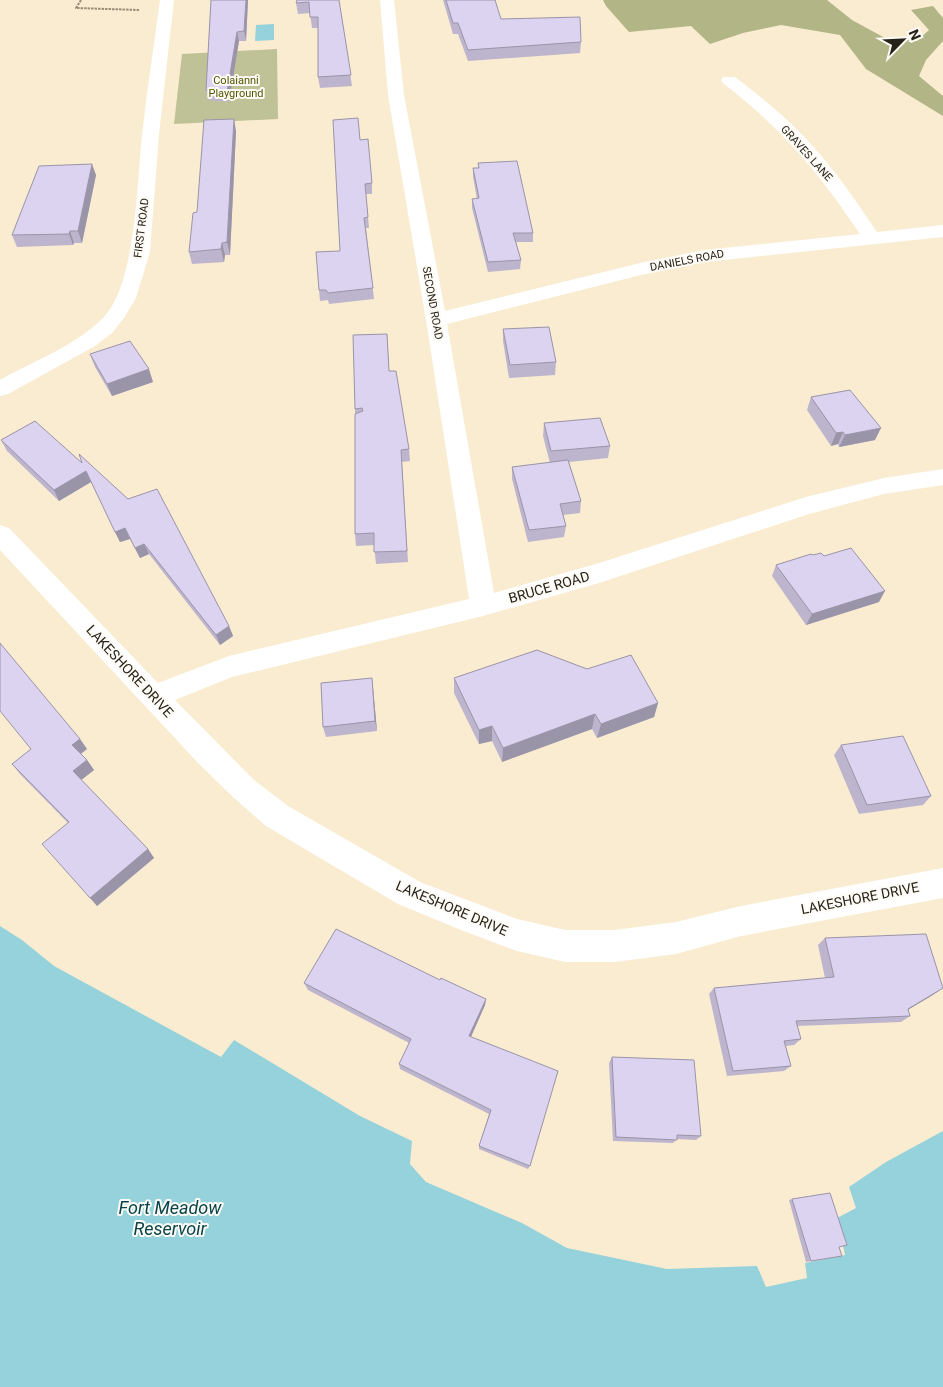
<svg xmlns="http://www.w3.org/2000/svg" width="943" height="1387" font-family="Roboto,sans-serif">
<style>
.green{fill:#bfc296}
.forest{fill:#b2b586}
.water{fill:#95d2db}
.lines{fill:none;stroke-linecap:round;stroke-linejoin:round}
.path{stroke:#978d79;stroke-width:2;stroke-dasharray:2.5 1;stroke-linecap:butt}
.minor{fill:#fff;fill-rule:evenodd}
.wall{fill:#bdb5ce}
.shaded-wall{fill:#9a94a8}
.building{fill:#dcd3f0;stroke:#9a94a8}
.labels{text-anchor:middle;stroke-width:4;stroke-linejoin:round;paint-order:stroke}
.far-park-label{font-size:11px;fill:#545504;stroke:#fdfbf5}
.far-street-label{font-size:11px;fill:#282319;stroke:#fdfbf5}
.street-label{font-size:14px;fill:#282319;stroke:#fdfbf5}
.near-water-label{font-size:18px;font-style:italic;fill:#09434a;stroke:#fdfbf5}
</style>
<rect width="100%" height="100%" fill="#faecd0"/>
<path class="green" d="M277 49 278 119 174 124 182 54Z"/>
<path class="forest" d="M603 0H827L852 20 885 38 917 41 929 30 911 10 933 6 943 18V41L926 60 919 76 943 96V116L866 69 840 35 781 25 743 33 710 44 691 26 629 32 606 6Z"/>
<path class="water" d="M274 24V40L255 41 256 25Z
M0 926 22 940 54 966 221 1057 234 1040 360 1116 412 1141 410 1164 426 1182 522 1223 567 1248 667 1269 757 1266 766 1287 807 1278 805 1263 845 1255 837 1218 856 1208 849 1187 886 1162 943 1131V1387H0Z"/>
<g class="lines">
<path class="path" d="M81 0 76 8 139 10"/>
<path class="minor" d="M160 0H174L159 134 150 252 136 298 124 318 112 333 95 346 8 394 0 396V380C32 362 86 341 108 312 136 274 137 183 142 135 147 90 154 45 160 0Z
M380 0H394L404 95 445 311 640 263 704 250 860 234C818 171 783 130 723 83L721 80 723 77H735C761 97 787 118 810 143 835 170 856 201 877 232L943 225V237L704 262 641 275 447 324 494 593 599 563 806 497 884 478 943 469V485L884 494 809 514 599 583 483 616 232 677 175 700 254 780 288 806 420 882 517 919 565 930H615L676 922 741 906 943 868V898L741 936 676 954 615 962H565L517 951 461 930 398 904 266 826 234 798 199 764 0 550V525L9 528 158 683 229 656 469 599 426 320 388 95Z"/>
</g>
<path class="wall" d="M211 0H248L246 41H239L229 102 208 100 206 90Z
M339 0 352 86 320 88 318 77V28H312L310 13 298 14 296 3Z
M443 0H495L501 19 581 42 580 53 468 61 458 34H453Z
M236 131 230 255H225L224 262 192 264 189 252 197 212Z
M360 140 372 183V194H366L369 228H366L374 299 329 304 328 300 320 301 319 290 340 251Z
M478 163 533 233V242H516L521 260 520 269 488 272 472 208V199H477L473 177V168H478Z
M96 175 82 243H74L73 245 17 247 12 235Z
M503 329 556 362 555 375 509 378 503 341Z
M387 334 389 371 409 449 410 461 402 462 408 562 376 564 374 545 356 546 355 534V409Z
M90 354 153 382 112 396 95 367Z
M811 397 875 440 839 447 838 444 831 446 807 410Z
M35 421 229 626 233 636 220 645 149 554 140 558 130 539 120 542 91 482 59 501 7 451 1 440Z
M544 423 610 446 608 458 569 462 581 501 580 513 563 515 566 526 564 537 528 542 512 479V467L550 463 543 436Z
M813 555 824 556 879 602 806 625 772 576 776 565Z
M372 678 373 688 377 731 326 737 323 727Z
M454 678 658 703 654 717 597 738 592 729 502 762 492 741 479 744 454 693Z
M80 739 87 749 81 754 87 760 94 770 81 780 148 849 154 858 97 906 68 823 20 774 12 764 31 749Z
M841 745 931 796 923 805 859 814 834 755Z
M825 938 943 988 908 1010 910 1016 901 1022 797 1026 801 1039 794 1045 786 1046 791 1066 784 1071 727 1076 709 994 714 988 825 978 818 945Z
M440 980 486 999 485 1005 471 1037 530 1166 528 1169 479 1149V1146L489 1114 400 1069 399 1064 409 1043 308 990 304 983Z
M612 1057 701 1136 696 1140 677 1139 673 1143 613 1141 609 1063Z
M792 1199 839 1247 842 1256 806 1262 789 1200Z"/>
<path class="shaded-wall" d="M246 0H248L246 41 244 31Z
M237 32 239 41 229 102 227 92Z
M234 119 236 131 230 255 227 242Z
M92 164 96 175 82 243 78 231Z
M70 231 74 243 73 245 69 234Z
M222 243 225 255 224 262 221 249Z
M149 369 153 382 112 396 107 384Z
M881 428 875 440 839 447 845 435Z
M843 432 838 444 831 446 836 433Z
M86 471 91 482 59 501 54 490Z
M125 528 130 539 120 542 115 532Z
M144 544 149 554 140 558 135 548Z
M885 591 879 602 806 625 812 614Z
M229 626 233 636 220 645 216 635Z
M372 678 373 688 377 731 375 721Z
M658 703 654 717 597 738 601 724Z
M595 714 592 729 502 762 503 748Z
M492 726V741L479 744V730Z
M80 739 87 749 79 755 72 745Z
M87 760 94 770 80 781 73 771Z
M148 849 154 858 97 906 90 898Z
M943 988 933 995 899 1015 908 1009Z
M486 999 485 1005 469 1041V1036Z"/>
<path class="building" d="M211 0H246L244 31 237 32 227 92 206 90Z
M297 0H339L351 75 318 77V17H310L309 2 296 3Z
M446 0H495L501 19 580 17 581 42 468 50 458 23H453Z
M358 118 360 140 368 139 372 183 365 184 368 217 364 218 373 288 328 293 326 290H319L316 252 340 251 333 120Z
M234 119 227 242 222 243 221 249 189 252 193 213 197 212 204 120Z
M517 161 533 233H513L521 260 488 262 472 199 479 198 473 168H479L478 163Z
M92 164 78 231H70L69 234 12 235 39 166Z
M549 327 556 362 510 365 503 329Z
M387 334 389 371H396L409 449 401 450 407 551 374 552V533L355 534V414L363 411 362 408 355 409 353 335Z
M130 341 149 369 107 384 90 354Z
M850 390 881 428 845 435 843 432 836 433 811 397Z
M600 418 610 446 551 451 544 423Z
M35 421 82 463 79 454 128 499 157 489 229 626 216 635 144 544 135 548 125 528 115 532 86 471 54 490 1 440Z
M568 460 581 501 560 504 566 526 529 530 512 467Z
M851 548 885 591 812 614 776 565 811 554 813 555 821 553 824 556Z
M0 643 80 739 72 745 87 760 73 771 148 849 90 898 42 844 69 822 12 764 31 749 0 711Z
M537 650 587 669 631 655 658 703 601 724 595 714 503 748 492 726 479 730 454 678Z
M372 678 375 721 323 727 321 683Z
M903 736 931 796 867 805 841 745Z
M336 929 440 980 441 978 486 999 469 1036 558 1071 530 1166 479 1146 491 1110 399 1064 411 1039 304 983Z
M926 934 943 988 908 1009 910 1016 796 1021 801 1039 784 1041 791 1066 733 1071 714 988 834 977 825 938Z
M612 1057 694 1060 701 1136 677 1135V1140L616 1137Z
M830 1193 847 1245 839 1247 842 1256 811 1261 792 1199Z"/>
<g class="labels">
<g class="far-park-label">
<text x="236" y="84">Colaianni<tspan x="236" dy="13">Playground</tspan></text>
</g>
<g class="far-street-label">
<text transform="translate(807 153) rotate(48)" y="4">GRAVES LANE</text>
<text transform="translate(141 228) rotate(-83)" y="4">FIRST ROAD</text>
<text transform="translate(687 260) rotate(-11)" y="4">DANIELS ROAD</text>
<text transform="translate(433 303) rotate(80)" y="4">SECOND ROAD</text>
</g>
<g class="street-label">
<text transform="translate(549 587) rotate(-16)" y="5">BRUCE ROAD</text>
<text transform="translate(130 671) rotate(47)" y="5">LAKESHORE DRIVE</text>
<text transform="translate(860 898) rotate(-11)" y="5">LAKESHORE DRIVE</text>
<text transform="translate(452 908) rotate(23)" y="5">LAKESHORE DRIVE</text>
</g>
<g class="near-water-label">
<text x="170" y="1214">Fort Meadow<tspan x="170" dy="21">Reservoir</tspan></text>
</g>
</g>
<g transform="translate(903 40) rotate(66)" stroke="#fdfbf5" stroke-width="4" paint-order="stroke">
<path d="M0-4L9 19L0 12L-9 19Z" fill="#282319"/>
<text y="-8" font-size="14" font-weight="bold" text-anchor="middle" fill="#282319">N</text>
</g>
</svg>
